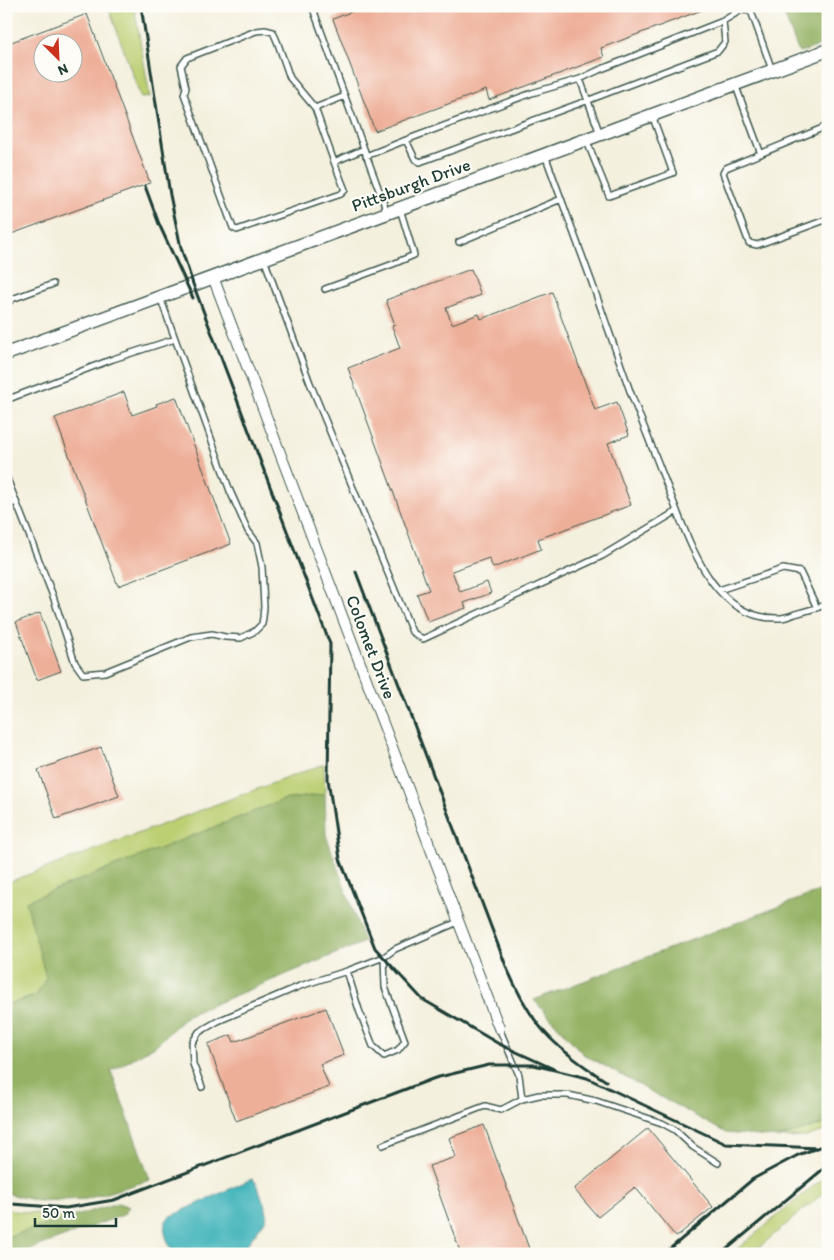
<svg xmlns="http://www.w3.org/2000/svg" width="834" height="1260" font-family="Itim,sans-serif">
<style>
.green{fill:#bccf73;stroke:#6e8654}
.forest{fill:#95b265;stroke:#5a784c}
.water{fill:#45b5bc;stroke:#327978}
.building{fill:#eeaf98;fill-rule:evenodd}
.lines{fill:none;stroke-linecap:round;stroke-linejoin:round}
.service-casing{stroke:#3f584e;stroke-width:8}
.minor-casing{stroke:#3f584e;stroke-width:12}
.tertiary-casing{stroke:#3f584e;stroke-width:15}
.service{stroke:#fff;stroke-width:5}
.minor{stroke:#fff;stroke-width:10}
.tertiary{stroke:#fff;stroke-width:12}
.rail{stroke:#1f3d34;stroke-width:3}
.labels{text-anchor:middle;stroke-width:4.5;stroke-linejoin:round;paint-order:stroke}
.street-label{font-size:18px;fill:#1f3d34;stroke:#fdfcf7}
</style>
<rect width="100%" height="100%" fill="#fdfcf7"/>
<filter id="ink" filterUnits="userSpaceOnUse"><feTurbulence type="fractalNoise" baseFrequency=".02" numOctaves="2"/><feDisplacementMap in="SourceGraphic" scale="10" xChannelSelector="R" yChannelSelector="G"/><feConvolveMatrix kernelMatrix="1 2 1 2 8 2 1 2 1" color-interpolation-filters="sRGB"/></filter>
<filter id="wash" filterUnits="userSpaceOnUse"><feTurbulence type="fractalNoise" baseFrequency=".0096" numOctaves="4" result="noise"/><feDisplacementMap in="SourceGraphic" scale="20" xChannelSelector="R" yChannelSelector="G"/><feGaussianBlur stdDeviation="1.12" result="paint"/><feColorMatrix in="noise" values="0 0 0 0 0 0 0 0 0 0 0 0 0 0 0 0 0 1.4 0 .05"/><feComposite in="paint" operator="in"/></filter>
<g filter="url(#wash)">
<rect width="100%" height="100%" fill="#f4f0de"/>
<path class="green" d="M108 6H134L150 97 141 98Z
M324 764 325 794 283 800 46 978 36 996 6 1005V883Z
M828 1123V1130L806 1137 778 1138Z
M828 1174V1189L751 1254H731Z
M6 1208 14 1211 74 1217 6 1237Z"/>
<path class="forest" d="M781 6H828V43L799 53Z
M325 794 326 835 364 942 188 1015 155 1046 111 1071 150 1180 86 1199 37 1201 6 1193V1005L36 996 46 978 26 901 283 800Z
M828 888V1123L778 1138 726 1133 583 1054 534 1000Z
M118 1203 129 1207 123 1215 17 1254H6V1237Z"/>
<path class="water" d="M253 1179 257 1184 267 1212 266 1219 240 1254H173C168 1241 159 1228 169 1217L249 1180Z"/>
<g id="blocks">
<path class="building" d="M351 6H710V7L601 48 604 57 489 100 486 90 375 131 333 19 353 11Z
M87 14 150 183 6 236V44ZM42 42H72V72H42Z
M471 269 481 295 446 308 452 324 479 314 481 319 552 292 595 410 617 402 629 435 608 443 631 505 538 539 541 549 493 568 489 558 452 571 460 592 487 582 491 593 464 603 466 608 428 622 417 594 429 590 348 368 400 348 392 326 395 325 386 300Z
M124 392 132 415 157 406 156 404 176 397 231 544 118 586 55 418Z
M40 613 61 671 37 680 16 622Z
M101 747 119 796 56 819 38 770Z
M326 1008 344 1055 320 1064 329 1087 236 1121 208 1044 231 1035 234 1042Z
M484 1125 531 1254H461L429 1166 456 1157 449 1138Z
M648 1128 713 1207 676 1237 635 1187 598 1217 574 1189Z"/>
</g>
</g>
<g filter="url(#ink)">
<use href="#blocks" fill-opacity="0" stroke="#3f584e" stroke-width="1"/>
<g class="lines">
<defs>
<path id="service" d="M312 6 387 212
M580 79 600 134
M735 84 761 154
M345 96 315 108 290 78 277 41 273 32 265 30 256 31 187 58 181 66 186 88 184 94 233 228 237 230 341 194 345 190 334 162 364 149
M315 108 334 162
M828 128 825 127 726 168 723 173 749 243 757 245 828 219
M586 139 609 196 673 173 652 115
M406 140 532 93 580 79 599 70 723 21
M366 156 406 140 415 159 420 162 589 100 718 51 725 42 723 21 741 10 751 11 772 70
M459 242 561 199
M264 259 310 383 412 632 423 639 602 556 677 511 631 394 591 280 545 155
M325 289 393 264 414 255 400 209
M6 305 12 299 53 284
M6 343 9 352
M6 400 113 359 175 339
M6 476 53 596 75 663 83 674 105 672 191 637 212 634 225 637 241 638 255 631 262 624 263 617 264 607 262 567 257 543 248 531 230 491 160 297
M6 506 16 502
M677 511C695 557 720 621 780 618 785 618 790 616 795 614 806 611 817 608 828 604
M719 590 783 569 800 572 817 608
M384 957 347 971 359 1010 373 1046 384 1056 398 1050 405 1041 385 987 384 957 395 949 458 922
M499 1028 519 1075 522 1099 539 1095H568L596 1101 662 1123 675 1130 693 1147 718 1163
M202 1087 193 1064 192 1043 199 1032 218 1021 300 986 347 971
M383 1145 477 1109 485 1106 501 1110 522 1099"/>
<path id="minor" d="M213 277 499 1028"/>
<path id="tertiary" d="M6 354 828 50"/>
</defs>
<use href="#service" class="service-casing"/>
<use href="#minor" class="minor-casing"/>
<use href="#tertiary" class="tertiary-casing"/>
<use href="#service" class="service"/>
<use href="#minor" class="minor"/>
<use href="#tertiary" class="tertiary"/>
<path class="rail" d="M141 6 170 195 181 248 193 284 330 644 328 779 340 859 375 948 422 999 499 1044 556 1070
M145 186 159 224 193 298
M356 572 506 966C517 992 530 1018 550 1038 567 1055 586 1068 606 1081
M6 1202 12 1204 66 1208 114 1200 435 1078 489 1065H534L587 1078 726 1144 818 1148
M665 1253 753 1179 798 1155 828 1144
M721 1254 828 1165"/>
</g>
</g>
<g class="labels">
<g class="street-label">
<text transform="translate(411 185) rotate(-20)" y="6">Pittsburgh Drive</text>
<text transform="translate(371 647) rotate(69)" y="6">Colomet Drive</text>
</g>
</g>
<rect width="834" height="1260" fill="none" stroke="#fdfcf7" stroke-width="25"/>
<g transform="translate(58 58) rotate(156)"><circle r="24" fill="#fdfcf7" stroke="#a4b0a9"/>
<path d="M0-4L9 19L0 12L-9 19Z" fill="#c8321e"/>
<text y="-8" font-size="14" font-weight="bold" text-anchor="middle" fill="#1f3d34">N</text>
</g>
<path d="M35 1218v8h81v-8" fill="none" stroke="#1f3d34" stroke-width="2.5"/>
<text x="42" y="1218" font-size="15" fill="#1f3d34" stroke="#fdfcf7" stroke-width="4" paint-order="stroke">50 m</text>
</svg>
